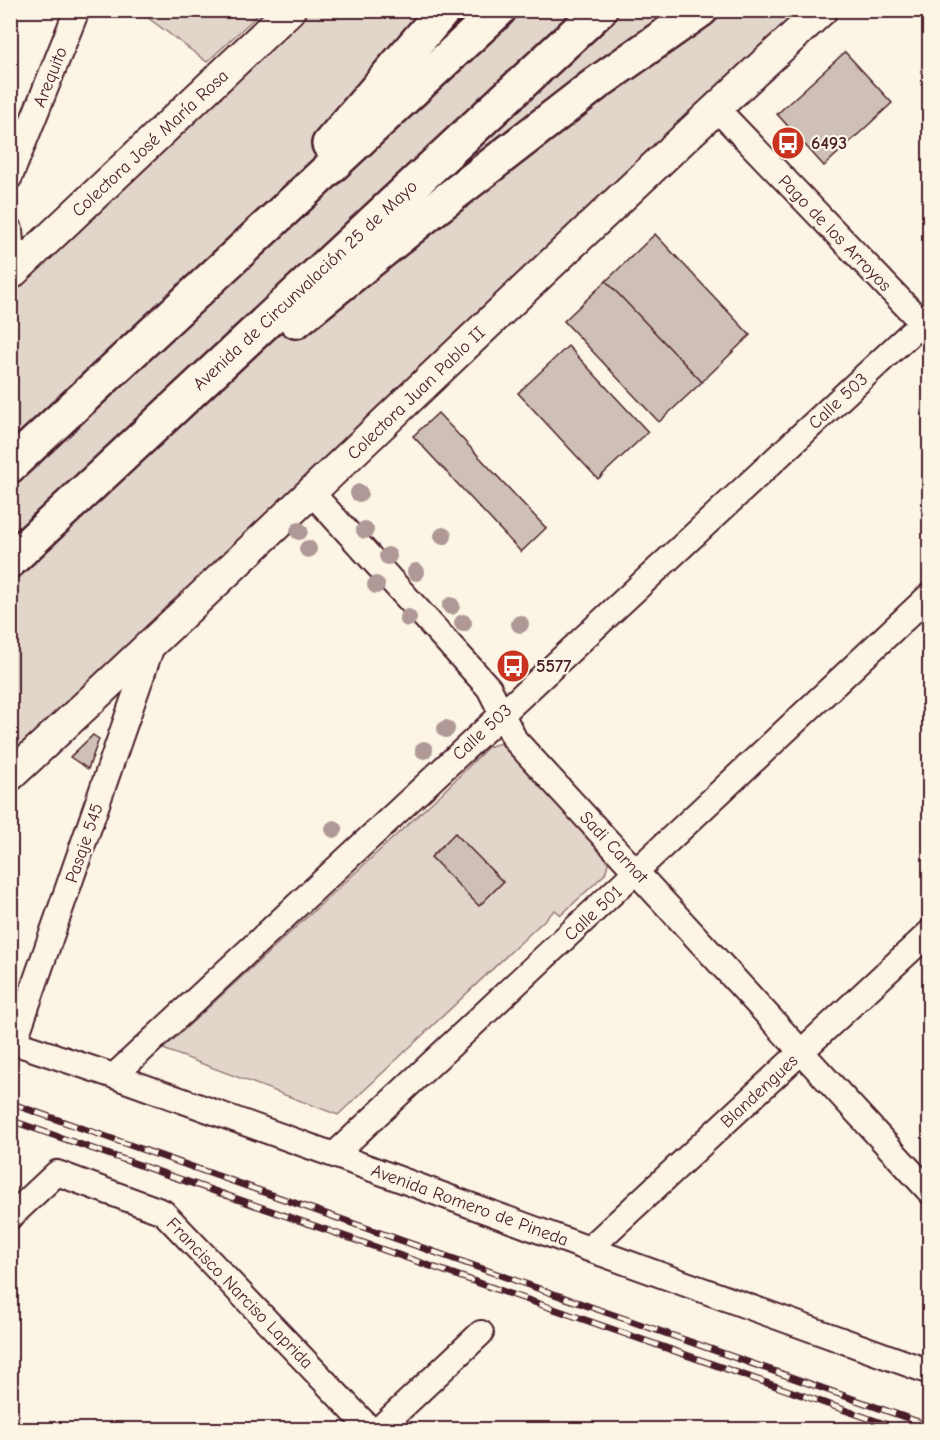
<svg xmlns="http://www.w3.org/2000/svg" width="940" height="1440" font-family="'Comic Neue',sans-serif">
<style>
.green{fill:#e2d5ca;stroke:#967a7a;stroke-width:1.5}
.building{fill:#cfc0b7;stroke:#4a1f2b;stroke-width:1.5}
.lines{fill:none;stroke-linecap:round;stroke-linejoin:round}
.minor-casing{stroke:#4a1f2b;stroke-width:28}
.major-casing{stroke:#4a1f2b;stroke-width:34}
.highway-casing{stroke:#4a1f2b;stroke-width:38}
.minor{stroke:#fcf5e5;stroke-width:24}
.major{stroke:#fcf5e5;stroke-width:30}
.highway{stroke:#fcf5e5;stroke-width:33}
.rail-casing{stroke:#4a1f2b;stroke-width:7}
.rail{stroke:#fcf5e5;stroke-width:4.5;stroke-dasharray:14;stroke-linecap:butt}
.tree{fill:#af9895}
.labels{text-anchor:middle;stroke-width:4.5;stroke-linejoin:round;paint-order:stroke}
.street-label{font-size:18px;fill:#4a1f2b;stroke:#fcf5e5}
.poi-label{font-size:18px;font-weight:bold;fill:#4a1f2b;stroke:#fcf5e5;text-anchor:start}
</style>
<rect width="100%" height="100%" fill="#fcf5e5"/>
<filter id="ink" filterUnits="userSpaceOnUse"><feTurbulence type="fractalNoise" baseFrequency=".0167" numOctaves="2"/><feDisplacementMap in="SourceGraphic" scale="12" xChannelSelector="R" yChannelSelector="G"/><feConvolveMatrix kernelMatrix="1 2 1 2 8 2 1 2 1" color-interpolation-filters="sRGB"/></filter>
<g filter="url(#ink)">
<path class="green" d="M139 11H262L207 62Z
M290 11H822L11 776 10 275Z
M500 743 609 860 605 874 561 915 555 910 338 1115 163 1049 441 794 488 747Z"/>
<path class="building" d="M845 52 892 103 824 166 777 114Z
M655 234 750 335 702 382 606 281Z
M606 281 702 382 659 422 564 321Z
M568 346 648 432 598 479 518 393Z
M438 413 546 528 521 552 413 436Z
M93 735 99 739 88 769 70 757Z
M455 833 503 882 479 906 431 857Z"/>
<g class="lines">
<defs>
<path id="minor" d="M716 108 930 331
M10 177 77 10
M10 230 13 273
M312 493 489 688 515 740 930 1192
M10 1041 114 1076 334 1155 589 1249 930 1372
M14 1043 153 643
M114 1076 930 315
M334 1155 930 595
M10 1217 57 1173 163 1212 371 1430
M589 1249 930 932
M378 1430 481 1333"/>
<path id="major" d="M10 275 290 10
M10 776C283 523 548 262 822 10"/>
<path id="highway" d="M329 144 444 10
M296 321 432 211 597 83 701 10
M10 466 499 10
M10 561 600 10"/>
</defs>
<use href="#minor" class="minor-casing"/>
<use href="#major" class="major-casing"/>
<use href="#highway" class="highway-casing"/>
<use href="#minor" class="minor"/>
<use href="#major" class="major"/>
<use href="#highway" class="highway"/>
<defs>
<path id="rail" d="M10 1103 930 1426
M10 1120 902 1430"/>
</defs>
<use href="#rail" class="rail-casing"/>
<use href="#rail" class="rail"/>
</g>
<g class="tree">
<circle cx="359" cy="493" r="9"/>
<circle cx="365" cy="530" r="9"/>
<circle cx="299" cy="531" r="9"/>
<circle cx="443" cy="536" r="9"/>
<circle cx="308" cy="549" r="9"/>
<circle cx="388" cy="556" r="9"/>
<circle cx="416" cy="572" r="9"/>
<circle cx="376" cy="585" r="9"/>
<circle cx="451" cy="606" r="9"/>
<circle cx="408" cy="618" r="9"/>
<circle cx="463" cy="623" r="9"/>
<circle cx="520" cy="624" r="9"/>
<circle cx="446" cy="729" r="9"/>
<circle cx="424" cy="750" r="9"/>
<circle cx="334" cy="829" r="9"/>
</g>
</g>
<defs>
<symbol id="bus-disc" viewBox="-11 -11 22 22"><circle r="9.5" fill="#c8321e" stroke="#fcf5e5"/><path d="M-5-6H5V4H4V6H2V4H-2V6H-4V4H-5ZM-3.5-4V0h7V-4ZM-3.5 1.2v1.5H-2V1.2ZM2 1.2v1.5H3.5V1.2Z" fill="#fff"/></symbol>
</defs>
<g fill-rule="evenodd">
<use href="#bus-disc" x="769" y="124" width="38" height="38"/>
<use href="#bus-disc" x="494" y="647" width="38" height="38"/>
</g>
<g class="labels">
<g class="street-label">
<text transform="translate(50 77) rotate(-68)" y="6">Arequito</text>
<text transform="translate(150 143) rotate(-43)" y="6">Colectora José María Rosa</text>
<text transform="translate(835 233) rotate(46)" y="6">Pago de los Arroyos</text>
<text transform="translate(305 285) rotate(-43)" y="6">Avenida de Circunvalación 25 de Mayo</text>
<text transform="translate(416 393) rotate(-44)" y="6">Colectora Juan Pablo II</text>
<text transform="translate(838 401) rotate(-43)" y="6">Calle 503</text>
<text transform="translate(482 732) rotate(-43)" y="6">Calle 503</text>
<text transform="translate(84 843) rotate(-71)" y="6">Pasaje 545</text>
<text transform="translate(614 847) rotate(47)" y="6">Sadi Carnot</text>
<text transform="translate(593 913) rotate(-43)" y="6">Calle 501</text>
<text transform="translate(759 1091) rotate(-43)" y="6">Blandengues</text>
<text transform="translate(470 1205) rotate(20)" y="6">Avenida Romero de Pineda</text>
<text transform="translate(240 1293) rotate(46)" y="6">Francisco Narciso Laprida</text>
</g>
<g class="poi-label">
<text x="811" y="149">6493</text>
<text x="536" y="672">5577</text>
</g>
</g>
<rect width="940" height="1440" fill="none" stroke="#fcf5e5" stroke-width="36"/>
<rect x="18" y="18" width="904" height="1404" fill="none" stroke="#4a1f2b" stroke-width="2" filter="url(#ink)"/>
</svg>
